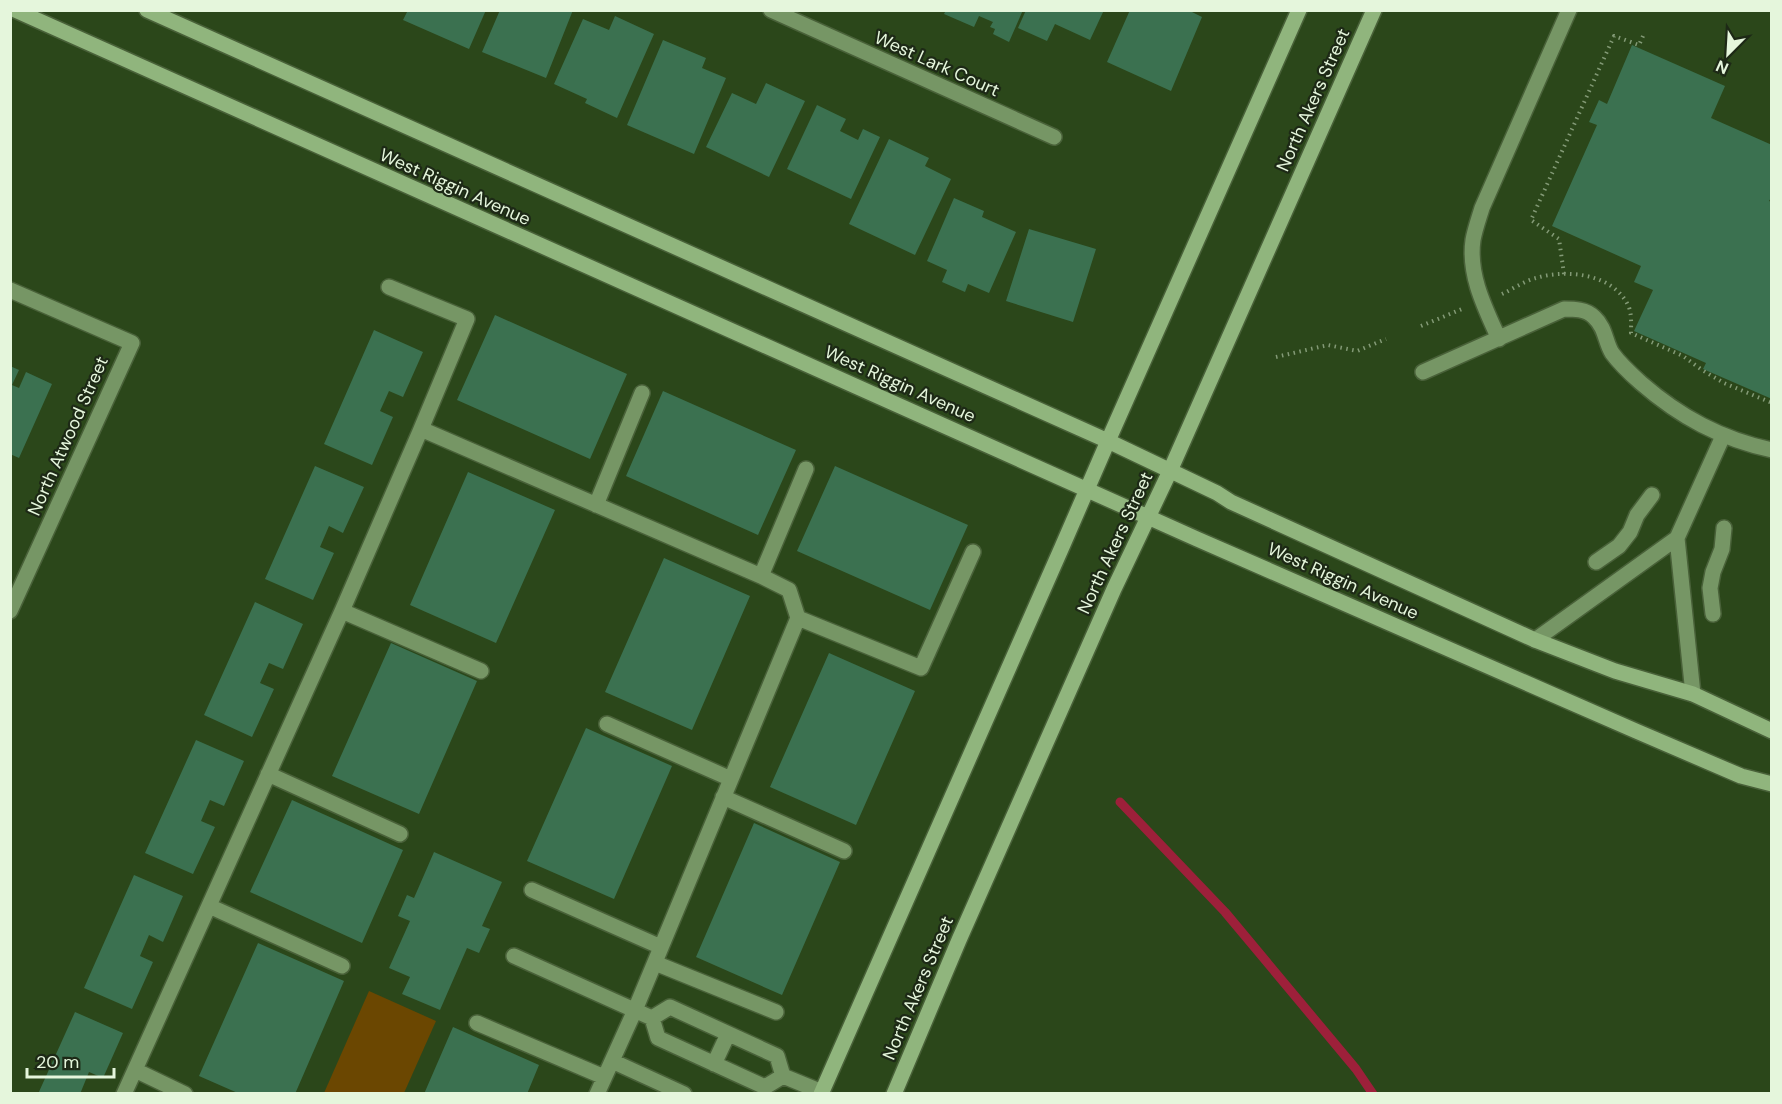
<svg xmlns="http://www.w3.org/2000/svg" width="1782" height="1104" font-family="'DM Sans',sans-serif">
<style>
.green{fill:#6b4701}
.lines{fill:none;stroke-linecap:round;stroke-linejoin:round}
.stream{stroke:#9d203a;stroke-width:9}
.building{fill:#3b7150}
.minor-casing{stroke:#496139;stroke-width:18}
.major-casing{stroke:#496139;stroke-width:18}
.path{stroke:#839a76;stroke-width:4;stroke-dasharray:1.5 4.5;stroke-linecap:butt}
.minor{stroke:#769665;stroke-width:15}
.major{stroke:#90b57d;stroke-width:15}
.labels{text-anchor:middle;stroke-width:4.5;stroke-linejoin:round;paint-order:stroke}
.street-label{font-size:18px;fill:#e5f6dc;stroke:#1d2916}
</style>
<rect width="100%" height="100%" fill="#2b471a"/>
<path class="green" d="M369 991 436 1021 404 1093H324Z"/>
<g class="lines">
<path class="stream" d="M1120 802 1225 912 1356 1069 1373 1094"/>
</g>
<path class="building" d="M408 10H486L469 49 403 20Z
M500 10H573L546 78 482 52Z
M946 10H1023L1009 42 993 34 995 29 990 27 993 22 979 16 974 27 944 14Z
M1026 10H1104L1090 40 1055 24 1047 41 1018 28Z
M1130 10H1188L1202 17 1171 91 1107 62Z
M615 16 654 34 617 118 585 103 587 99 554 84 583 19 609 30Z
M663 40 706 58 702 68 726 78 694 154 627 125Z
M1632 45 1725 86 1711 118 1772 145V196L1769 201 1772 202V399L1703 369 1706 363 1634 331 1653 290 1634 282 1641 266 1552 226 1597 125 1589 122 1599 100 1607 104Z
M766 83 805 101 769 177 706 147 732 93 756 104Z
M817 105 846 119 840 131 858 140 863 129 880 137 851 199 787 169Z
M889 139 929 158 925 166 951 179 915 255 849 224Z
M954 198 984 211 982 217 1016 232 989 293 968 284 965 292 942 282 947 270 927 261Z
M1029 229 1096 249 1073 322 1006 301Z
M495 315 627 374 590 459 457 400Z
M374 330 423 352 403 397 389 391 380 411 393 417 372 465 324 444Z
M10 366 19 370 12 385 19 388 26 372 52 384 19 458 10 454Z
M663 391 796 450 758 535 626 476Z
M315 466 364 487 343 533 329 526 320 547 334 553 313 600 265 579Z
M835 466 968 525 930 610 797 551Z
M468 472 555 510 496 643 410 605Z
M664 558 750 596 692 730 605 692Z
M255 602 303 624 283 669 269 663 260 683 274 689 252 737 204 715Z
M391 643 477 681 419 814 332 776Z
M829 653 915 691 856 825 770 787Z
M586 728 672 766 614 899 527 861Z
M196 740 244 761 224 806 210 800 201 821 215 827 193 874 145 853Z
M292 800 403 850 362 943 250 892Z
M754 823 840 862 782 995 696 957Z
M434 852 502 882 482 926 490 929 479 953 467 948 440 1010 402 994 410 977 389 968 410 921 398 916 407 895 414 898Z
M134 875 183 896 163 942 149 935 140 956 153 962 132 1009 84 988Z
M258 943 344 981 295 1094H240L199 1076Z
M75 1012 123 1033 103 1078 89 1072 80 1094H38Z
M453 1027 539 1065 527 1094H424Z"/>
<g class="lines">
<defs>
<path id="minor" d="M771 10 1054 137
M389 287 467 319 421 429
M10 290 132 343 10 611
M1499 339C1485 308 1468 275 1473 240 1475 229 1479 218 1482 208L1569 10
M1423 372 1564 309C1574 309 1586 309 1594 317 1606 328 1605 342 1612 353 1620 364 1632 375 1641 383 1680 417 1721 439 1772 450
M596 505 642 393
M1596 562 1619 546 1630 532 1637 515 1652 495
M761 576 806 469
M342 611 481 671
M1713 614 1710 588 1713 572 1722 549 1724 528
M798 618 921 668 973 552
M1535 640 1677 538
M1693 694 1677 538 1723 436
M607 724 731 779
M268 774 400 834
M723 797 844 851
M532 890 661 947
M209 906 342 966
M514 956 652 1018 658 1038 765 1087 783 1076
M655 963 776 1012
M652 1018 670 1007 777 1056 783 1076
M477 1023 604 1077
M612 1061 684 1094
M714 1064 728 1034
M135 1070 185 1094
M783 1076 822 1092
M124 1094 342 611 421 429 761 576 789 590 798 618 635 1010 597 1094"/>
<path id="major" d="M15 10 1197 539 1636 731 1741 776 1772 784
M147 10 1108 441 1217 493 1231 502 1535 640 1615 671 1693 694 1772 731
M821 1094 1062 547 1108 441 1299 10
M894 1094 959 940 1114 589 1170 471 1374 10"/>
</defs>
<use href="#minor" class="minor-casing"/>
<use href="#major" class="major-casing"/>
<path class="path" d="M1564 274 1559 239 1531 220 1614 36 1639 45 1643 36
M1502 294C1513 289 1524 281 1536 278 1566 269 1612 273 1628 305 1632 313 1631 325 1631 333L1683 356 1702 370 1724 383 1772 403
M1421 326 1462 309
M1276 357 1328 345 1357 351 1386 339"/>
<use href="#minor" class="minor"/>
<use href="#major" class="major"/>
</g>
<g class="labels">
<g class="street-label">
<text transform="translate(937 64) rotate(24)" y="6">West Lark Court</text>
<text transform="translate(1313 100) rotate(-66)" y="6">North Akers Street</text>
<text transform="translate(455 187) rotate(24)" y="6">West Riggin Avenue</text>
<text transform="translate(900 384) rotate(24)" y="6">West Riggin Avenue</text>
<text transform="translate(68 436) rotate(-66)" y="6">North Atwood Street</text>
<text transform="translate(1115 543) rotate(-65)" y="6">North Akers Street</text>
<text transform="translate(1343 581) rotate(24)" y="6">West Riggin Avenue</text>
<text transform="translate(918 988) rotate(-67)" y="6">North Akers Street</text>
</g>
</g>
<rect width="1782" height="1104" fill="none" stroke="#e5f6dc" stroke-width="24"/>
<g transform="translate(1728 54) rotate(204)" stroke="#1d2916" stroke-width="4.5" paint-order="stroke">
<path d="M0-4.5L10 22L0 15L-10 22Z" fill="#e5f6dc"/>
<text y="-9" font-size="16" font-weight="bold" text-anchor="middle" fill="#e5f6dc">N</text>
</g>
<path d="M27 1068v9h87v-9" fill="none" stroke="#e5f6dc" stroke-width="3"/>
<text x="36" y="1068" font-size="18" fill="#e5f6dc" stroke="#1d2916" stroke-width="4.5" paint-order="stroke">20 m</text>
</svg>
